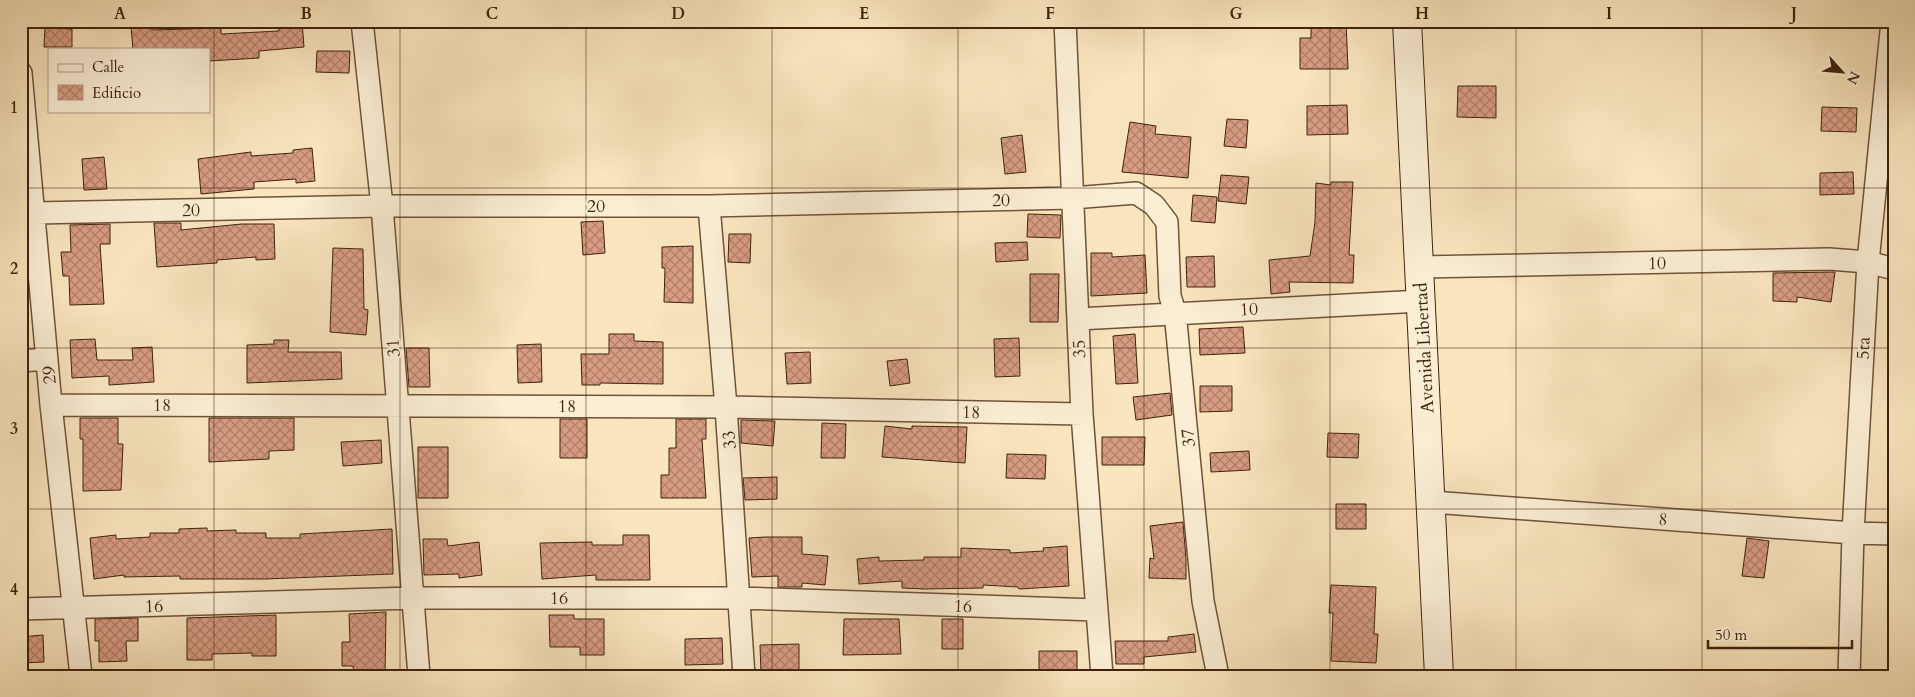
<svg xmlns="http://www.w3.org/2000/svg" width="1915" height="697" font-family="Cardo,serif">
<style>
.building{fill:url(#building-cross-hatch);stroke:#41220d}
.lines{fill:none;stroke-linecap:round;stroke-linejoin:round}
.minor-casing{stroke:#6f5339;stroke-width:24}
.secondary-casing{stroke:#41220d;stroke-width:30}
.minor{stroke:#fbeed5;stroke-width:21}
.secondary{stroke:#fbeed5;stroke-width:28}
.grid{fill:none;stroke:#41220d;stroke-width:1;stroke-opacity:0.55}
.labels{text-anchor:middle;stroke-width:4;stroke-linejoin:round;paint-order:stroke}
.street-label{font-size:18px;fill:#41220d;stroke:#fbeed5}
.neatline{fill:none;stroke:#41220d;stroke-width:2}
.grid-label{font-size:16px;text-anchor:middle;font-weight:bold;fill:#41220d}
</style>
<defs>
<pattern id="building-cross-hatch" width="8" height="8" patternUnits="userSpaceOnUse" patternTransform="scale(1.25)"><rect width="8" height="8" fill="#d89c83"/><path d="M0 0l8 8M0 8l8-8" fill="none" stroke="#b17f6a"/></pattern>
</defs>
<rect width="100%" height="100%" fill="#f9e5be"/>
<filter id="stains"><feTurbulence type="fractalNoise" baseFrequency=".004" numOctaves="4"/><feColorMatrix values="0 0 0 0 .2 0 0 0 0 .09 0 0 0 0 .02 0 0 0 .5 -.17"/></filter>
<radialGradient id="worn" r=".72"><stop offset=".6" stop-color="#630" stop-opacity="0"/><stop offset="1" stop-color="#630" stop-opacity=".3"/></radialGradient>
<path class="building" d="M302 21 304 47 259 51V58L209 61V49H133L131 27 152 26V30L221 28V34L279 31 278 23Z
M1311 21H1346L1348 69H1300V38H1311Z
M45 28 72 29V47H44Z
M317 51H350L349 73 316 72Z
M1458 86H1496V118L1457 117Z
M1347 105 1348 134 1307 135V106Z
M1822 107 1857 108 1856 132 1821 131Z
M1227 119 1248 120 1246 148 1224 146Z
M1130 122 1156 126 1155 134 1191 137 1188 178 1122 172Z
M1022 135 1026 172 1005 174 1001 138Z
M312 148 315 181 296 183V179L254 182V189L201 194 198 159 251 152V156L293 153V150Z
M104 157 107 189 84 190 82 159Z
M1853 172 1854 194 1820 195V173Z
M1221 175 1249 177 1246 204 1218 201Z
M1331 182H1353L1349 255H1354L1353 283 1289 282 1290 292 1271 294 1269 260 1310 256 1315 222 1316 183 1331 185Z
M1193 195 1217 197 1215 223 1191 221Z
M1028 214 1061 215 1060 238 1027 237Z
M603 221 605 253 583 255 581 222Z
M154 223H181V230L242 224H274L275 259 256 260V257L217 260V263L157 267Z
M110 224V244H100L104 304 70 305 69 276H63L61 252H71L70 225Z
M729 234H751L750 263 728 262Z
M1027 242 1028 260 996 262 995 243Z
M693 246V303L664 302 665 268H662V247Z
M333 248 363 249 364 309 368 310 366 335 330 332Z
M1091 253H1112V257L1145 255 1147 293 1091 296Z
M1214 256 1215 287H1187L1186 257Z
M1835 272 1831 302 1797 297V302L1773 301V273Z
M1030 274H1059L1058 322H1030Z
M1243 327 1245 353 1200 355 1199 329Z
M609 334H634V341L663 342V384L600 383V385H582L581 354H609Z
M1135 334 1138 383 1116 384 1113 336Z
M1019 338 1020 376 995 377 994 339Z
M95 339 97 360H133L132 348 152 347 154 382 109 385V376L72 378 70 340Z
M274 340H289L288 352H341L342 379 247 383V345L274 344Z
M541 344 542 382 518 383 517 345Z
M406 348H429L430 387H409Z
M810 352 811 383 787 384 785 353Z
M907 359 910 383 890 386 887 361Z
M1200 386H1232V411L1200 412Z
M1170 393 1172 415 1136 420 1133 397Z
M80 418H118V444H123L121 490 83 491V439H80Z
M209 418H294V450L269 451V459L209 462Z
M560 419H587V458H560Z
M676 419H706V439H702L706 498H661V475H669V448H676Z
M741 420 775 421 773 446 741 443Z
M822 423 846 424 845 458H821Z
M885 426 912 429V426L967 427 965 463 882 457Z
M1328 433 1359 434 1358 458 1327 457Z
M1102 437H1145L1144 465H1102Z
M381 440 382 463 343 466 341 442Z
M418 447H448V498H418Z
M1249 451 1250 470 1211 472 1210 453Z
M1007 454 1046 455 1045 479 1006 478Z
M777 477V499L745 500 743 478Z
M1336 504H1366V529H1336Z
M1183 522 1186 559V579L1149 578 1150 558 1154 559 1150 526Z
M207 528V531L236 530V533H266V538H300V534L392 529 393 574 265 579H180V576L124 577V575L94 579 90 538 116 535V539L150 537V533H179V529Z
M623 535H649L650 580H596V575L542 579 540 543 592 542V545H623Z
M766 537H802V554L828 556 825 585 802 583V587H778V576L752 577 749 538Z
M1747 538 1769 541 1764 578 1742 576Z
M423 539H447L448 546 479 542 482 575 459 578V574L424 575Z
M1067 546 1069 586 1019 589 1018 587 983 585V588L924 589 902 588V581L859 584 857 559 879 557V561L924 560V557H961V548L1010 550V553L1044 551 1043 548Z
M1331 585 1376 587 1374 634H1378L1376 663 1331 661 1333 613H1329Z
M386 612 385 676H354L353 666H342V642H350L349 614Z
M276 615V656H252V653L212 654V660H187V618Z
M549 615H574V619H604V655H580V647H550Z
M138 618V641H126L127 661 99 662V641H95V619Z
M844 619H899L901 654 843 655Z
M942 619H963V649H942Z
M1194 634 1196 652 1144 657V664H1116L1115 641H1168V637Z
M43 635 44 662 21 663V637Z
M722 638 723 664 685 665V639Z
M799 644V671L761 673 760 645Z
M1039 651H1077V674H1039Z"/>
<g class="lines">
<defs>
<path id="minor" d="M362 21 382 206 419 676
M1065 21 1082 414 1102 676
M21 73 51 405 81 676
M709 206 726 407 744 676
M35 213 382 206H709L1072 198 1136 193 1154 205 1167 222 1170 296 1175 312 1203 601 1218 676
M1420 267 1829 259 1868 262 1894 269
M1078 319 1421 301
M21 361 47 359
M51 405 726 407 1082 414
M1432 502 1853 533 1894 534
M21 609 413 598H739L1096 610
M1849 676 1853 533 1868 262 1892 21"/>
<path id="secondary" d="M1407 21 1439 676"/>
</defs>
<use href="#minor" class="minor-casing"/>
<use href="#secondary" class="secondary-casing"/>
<use href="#minor" class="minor"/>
<use href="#secondary" class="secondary"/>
</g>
<path class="grid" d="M214 21V676M400 21V676M586 21V676M772 21V676M958 21V676M1144 21V676M1330 21V676M1516 21V676M1702 21V676M21 188H1894M21 348H1894M21 509H1894"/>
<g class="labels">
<g class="street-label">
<text transform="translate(1001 200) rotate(-1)" y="6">20</text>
<text x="596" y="212">20</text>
<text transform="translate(191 210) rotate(-1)" y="6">20</text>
<text transform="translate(1657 263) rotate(-1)" y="6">10</text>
<text transform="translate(1249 309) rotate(-3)" y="6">10</text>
<text transform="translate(393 348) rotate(-94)" y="6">31</text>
<text transform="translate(1424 348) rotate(-93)" y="6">Avenida Libertad</text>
<text transform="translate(1863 348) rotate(-87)" y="6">5ta</text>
<text transform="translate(1079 349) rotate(-92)" y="6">35</text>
<text transform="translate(49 375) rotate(-95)" y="6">29</text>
<text x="162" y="411">18</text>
<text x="567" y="412">18</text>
<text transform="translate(971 412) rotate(1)" y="6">18</text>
<text transform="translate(1188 438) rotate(-96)" y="6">37</text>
<text transform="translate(729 440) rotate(-94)" y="6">33</text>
<text transform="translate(1663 519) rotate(4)" y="6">8</text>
<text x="559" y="604">16</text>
<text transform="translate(154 606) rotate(-2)" y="6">16</text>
<text transform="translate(963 606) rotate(2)" y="6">16</text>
</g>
</g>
<rect width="1915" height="697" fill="none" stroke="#f9e5be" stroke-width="55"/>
<rect x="48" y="48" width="162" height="65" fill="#fbeed5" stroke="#b19c85"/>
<rect x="58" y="64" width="25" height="8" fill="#fbeed5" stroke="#b19c85"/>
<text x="92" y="72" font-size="15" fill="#41220d">Calle</text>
<rect x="58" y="85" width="25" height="15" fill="url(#building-cross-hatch)" stroke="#b19c85"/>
<text x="92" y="98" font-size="15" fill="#41220d">Edificio</text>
<g transform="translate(1842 72) rotate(117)" stroke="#fbeed5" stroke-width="4" paint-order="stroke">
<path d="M0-4L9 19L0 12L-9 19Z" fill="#41220d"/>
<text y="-8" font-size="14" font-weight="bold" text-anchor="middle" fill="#41220d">N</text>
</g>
<path d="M1708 640v8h144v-8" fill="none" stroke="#41220d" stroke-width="2.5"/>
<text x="1715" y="640" font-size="15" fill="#41220d" stroke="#fbeed5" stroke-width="4" paint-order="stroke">50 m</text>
<rect x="28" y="28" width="1860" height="642" class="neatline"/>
<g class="grid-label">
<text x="120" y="19">A</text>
<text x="306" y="19">B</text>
<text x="492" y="19">C</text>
<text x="678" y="19">D</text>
<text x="864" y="19">E</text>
<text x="1050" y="19">F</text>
<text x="1236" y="19">G</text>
<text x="1422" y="19">H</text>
<text x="1609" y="19">I</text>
<text x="1794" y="19">J</text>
<text x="14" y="113">1</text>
<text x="14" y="274">2</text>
<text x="14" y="434">3</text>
<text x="14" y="595">4</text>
</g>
<rect width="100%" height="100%" filter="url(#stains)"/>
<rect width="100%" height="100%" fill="url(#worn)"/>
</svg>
